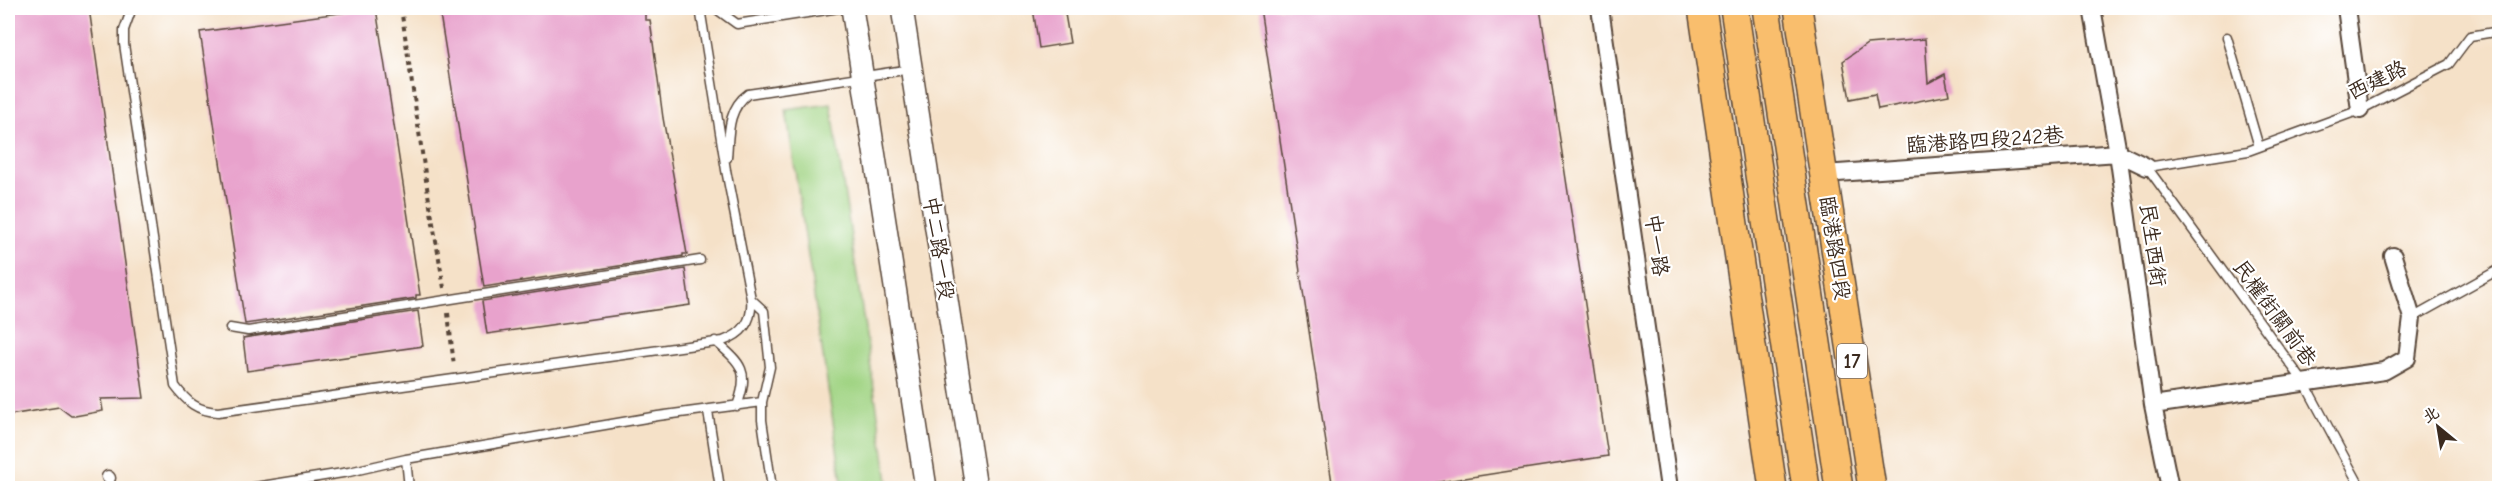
<svg xmlns="http://www.w3.org/2000/svg" width="2507" height="496" font-family="'Comic Neue','LXGW WenKai TC',sans-serif">
<style>
.green{fill:#a1d484;stroke:#6e7f51;stroke-width:1.5}
.building{fill:#e8a2cc}
.lines{fill:none;stroke-linecap:round;stroke-linejoin:round}
.service-casing{stroke:#574538;stroke-width:11}
.pedestrian-casing{stroke:#574538;stroke-width:15}
.minor-casing{stroke:#574538;stroke-width:20}
.tertiary-casing{stroke:#574538;stroke-width:24}
.primary-casing{stroke:#574538;stroke-width:30}
.path{stroke:#574538;stroke-width:4;stroke-dasharray:4.5 4.5;stroke-linecap:butt}
.service{stroke:#fff;stroke-width:8}
.pedestrian{stroke:#fff;stroke-width:12}
.minor{stroke:#fff;stroke-width:16}
.tertiary{stroke:#fff;stroke-width:21}
.primary{stroke:#f9be6d;stroke-width:27}
.labels{text-anchor:middle;stroke-width:4.5;stroke-linejoin:round;paint-order:stroke}
.shield{fill:#fff;stroke:#766a62;stroke-width:1.5}
.shield-label{font-size:20px;font-weight:bold;fill:#3b2a1e}
.street-label{font-size:21px;fill:#3b2a1e;stroke:#fff}
</style>
<rect width="100%" height="100%" fill="#fff"/>
<filter id="ink" filterUnits="userSpaceOnUse"><feTurbulence type="fractalNoise" baseFrequency=".0167" numOctaves="2"/><feDisplacementMap in="SourceGraphic" scale="12" xChannelSelector="R" yChannelSelector="G"/><feConvolveMatrix kernelMatrix="1 2 1 2 8 2 1 2 1" color-interpolation-filters="sRGB"/></filter>
<filter id="wash" filterUnits="userSpaceOnUse"><feTurbulence type="fractalNoise" baseFrequency=".008" numOctaves="4" result="noise"/><feDisplacementMap in="SourceGraphic" scale="24" xChannelSelector="R" yChannelSelector="G"/><feGaussianBlur stdDeviation="1.35" result="paint"/><feColorMatrix in="noise" values="0 0 0 0 0 0 0 0 0 0 0 0 0 0 0 0 0 1.4 0 .05"/><feComposite in="paint" operator="in"/></filter>
<g filter="url(#wash)">
<rect width="100%" height="100%" fill="#f5e1c8"/>
<path class="green" d="M831 104 889 488H843L786 110Z"/>
<g id="blocks">
<path class="building" d="M8 8H89L144 398 101 399 103 411 75 416H71L59 407 9 415Z
M376 8 420 295H416V298L245 324 200 32Z
M439 8H645V20H650L663 118 687 254H683V256L484 287Z
M1033 8H1064L1070 43 1039 48Z
M1260 8H1540L1608 456 1394 489H1333Z
M1925 39 1928 83 1945 74 1949 95 1878 109 1875 94 1850 99 1843 61 1867 44Z
M685 269 690 305 487 334 482 301Z
M418 311 423 346 247 371 243 338Z"/>
</g>
</g>
<g filter="url(#ink)">
<use href="#blocks" fill-opacity="0" stroke="#574538" stroke-width="1.5"/>
<g class="lines">
<defs>
<path id="service" d="M132 8 124 30V44L175 386C187 402 197 411 218 412L723 341C743 334 753 321 751 299L726 170 700 8
M715 8 737 24 839 8
M2227 37 2259 147
M727 158C729 135 727 109 748 94L911 69
M751 299 764 311 770 367 762 402V420L772 488
M2412 318 2500 269
M230 328 248 331 700 260
M715 341C742 364 750 371 737 406
M708 411 720 488
M249 488 349 472 406 459
M409 488 406 459 658 416 762 402
M2361 488 2305 384 2147 167 2248 151 2360 110 2449 64 2470 36 2500 31"/>
<path id="pedestrian" d="M108 477 109 478"/>
<path id="minor" d="M1600 8 1669 488
M2092 8 2118 153 2153 405 2170 488
M2346 8 2360 110
M1824 174 2118 153 2147 167
M2153 405 2384 371 2407 358 2412 318 2393 256"/>
<path id="tertiary" d="M852 8 926 488
M902 8 976 488"/>
<path id="primary" d="M1702 8 1773 488
M1734 8 1806 488
M1766 8 1839 488
M1798 8 1872 488"/>
</defs>
<use href="#service" class="service-casing"/>
<use href="#pedestrian" class="pedestrian-casing"/>
<use href="#minor" class="minor-casing"/>
<use href="#tertiary" class="tertiary-casing"/>
<use href="#primary" class="primary-casing"/>
<path class="path" d="M401 8 428 194 444 288
M448 313 454 366"/>
<use href="#service" class="service"/>
<use href="#pedestrian" class="pedestrian"/>
<use href="#minor" class="minor"/>
<use href="#tertiary" class="tertiary"/>
<use href="#primary" class="primary"/>
</g>
</g>
<g class="labels">
<rect class="shield" x="1837" y="344" width="30" height="34" rx="4.5"/>
<g class="shield-label">
<text x="1852" y="368">17</text>
</g>
<g class="street-label">
<text transform="translate(2377 80) rotate(-26)" y="7">西建路</text>
<text transform="translate(1985 140) rotate(-4)" y="7">臨港路四段242巷</text>
<text transform="translate(1657 245) rotate(82)" y="7">中一路</text>
<text transform="translate(2153 245) rotate(82)" y="7">民生西街</text>
<text transform="translate(939 248) rotate(81)" y="7">中二路一段</text>
<text transform="translate(1835 248) rotate(81)" y="7">臨港路四段</text>
<text transform="translate(2275 313) rotate(54)" y="7">民權街關前巷</text>
</g>
</g>
<rect width="2507" height="496" fill="none" stroke="#fff" stroke-width="30"/>
<g transform="translate(2438 427) rotate(330)" stroke="#ffffff" stroke-width="4.5" paint-order="stroke">
<path d="M0-4.5L10 22L0 15L-10 22Z" fill="#3b2a1e"/>
<text y="-9" font-size="16" font-weight="bold" text-anchor="middle" fill="#3b2a1e">北</text>
</g>
</svg>
